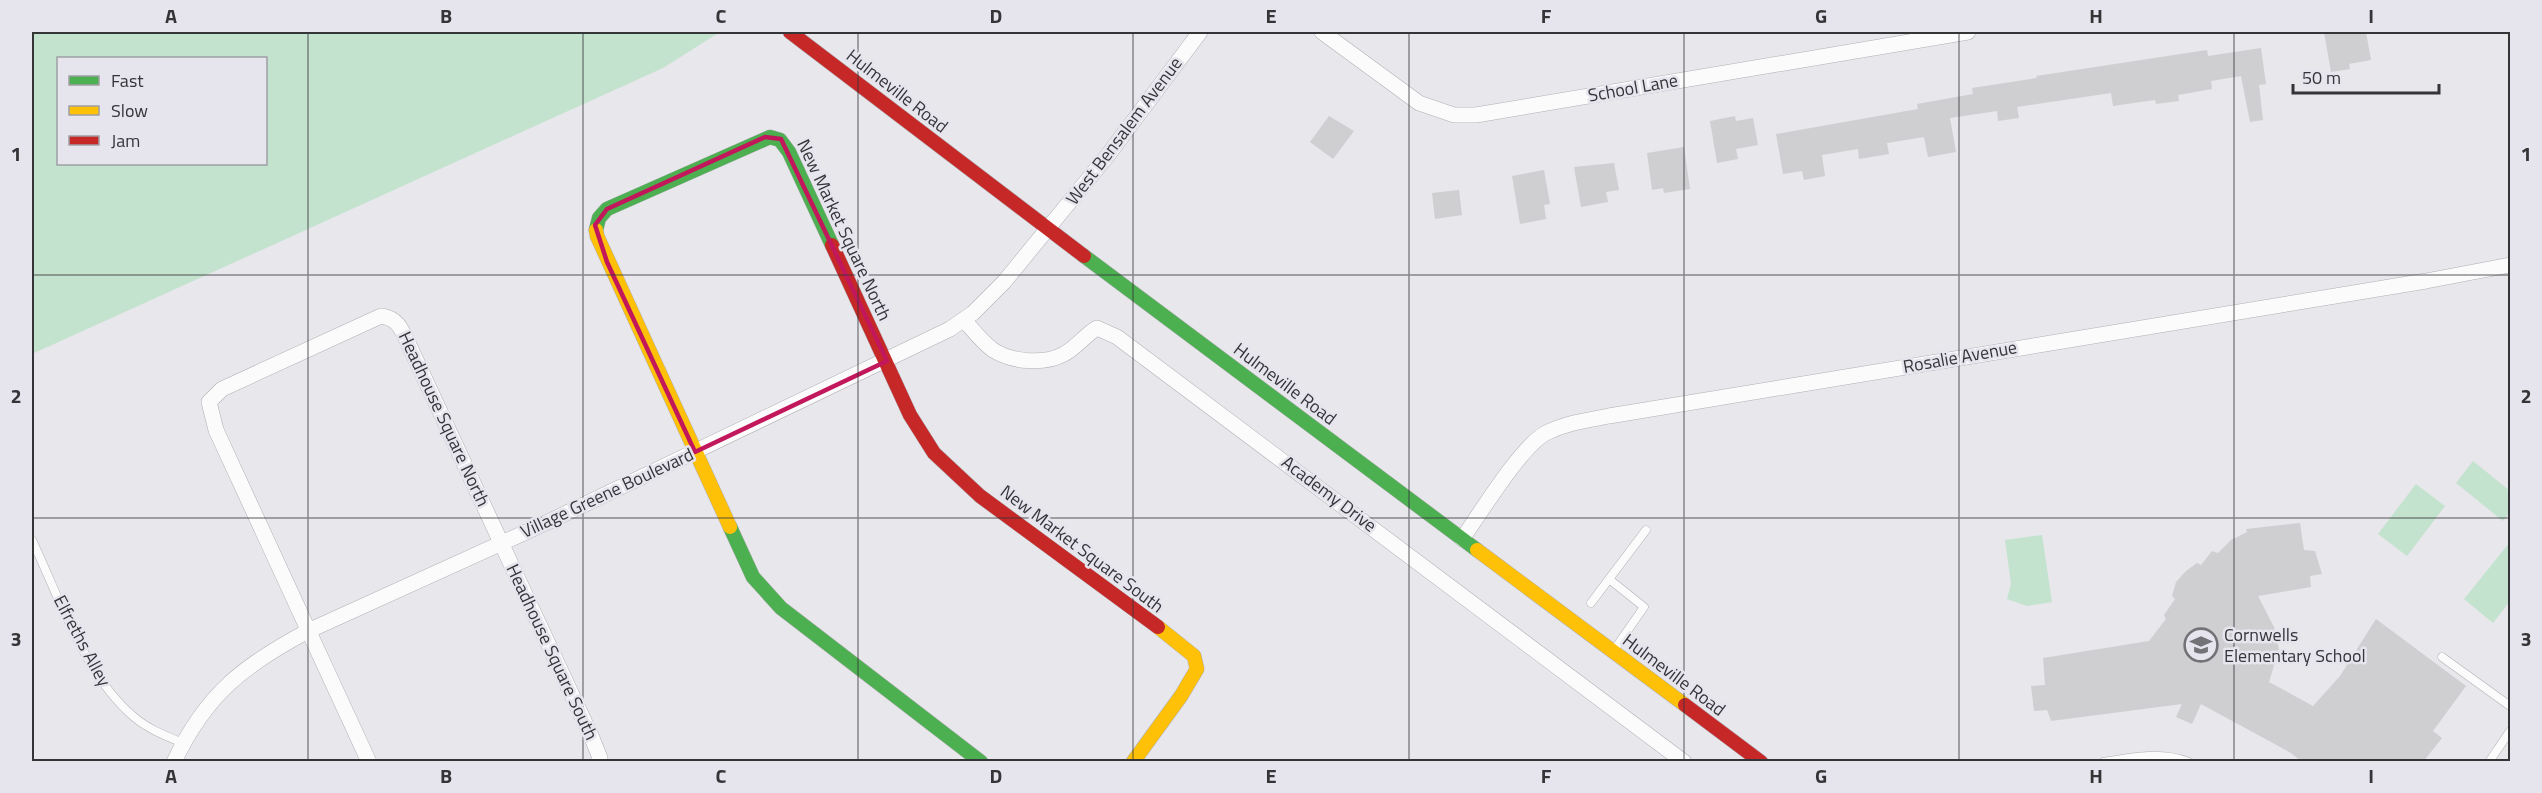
<svg xmlns="http://www.w3.org/2000/svg" width="2542" height="793" font-family="'Titillium Web',sans-serif">
<style>
.green{fill:#c3e3ce;fill-rule:evenodd}
.building{fill:#cfced1}
.lines{fill:none;stroke-linecap:round;stroke-linejoin:round}
.lane-casing{stroke:#b0b0b4;stroke-width:9}
.street-casing{stroke:#b0b0b4;stroke-width:16}
.fast-casing{stroke:#b0b0b4;stroke-width:15}
.slow-casing{stroke:#b0b0b4;stroke-width:15}
.jam-casing{stroke:#b0b0b4;stroke-width:15}
.lane{stroke:#fbfbfc;stroke-width:8}
.street{stroke:#fbfbfc;stroke-width:15}
.fast{stroke:#4caf50;stroke-width:14}
.slow{stroke:#ffc107;stroke-width:14}
.jam{stroke:#c62828;stroke-width:14}
.marked{fill:none;stroke:#c2185b;stroke-width:4.5;stroke-linejoin:round}
.grid{fill:none;stroke:#353538;stroke-width:1.5;stroke-opacity:0.55}
.labels{text-anchor:middle;stroke-width:5;stroke-linejoin:round;paint-order:stroke}
.street-label{font-size:18px;fill:#353538;stroke:#e6e5ee}
.poi-label{font-size:18px;fill:#353538;stroke:#e6e5ee;text-anchor:start}
.neatline{fill:none;stroke:#353538;stroke-width:2}
.grid-label{font-size:20px;text-anchor:middle;font-weight:bold;fill:#353538}
</style>
<rect width="100%" height="100%" fill="#e7e7ec"/>
<path class="green" d="M32 32H720L663 68 32 354ZM58 58H266V164H58Z
M2473 461 2510 491V512L2503 521 2456 483Z
M2416 484 2445 506 2407 556 2378 534Z
M2042 535 2052 602 2027 606 2007 599 2011 584 2005 540Z
M2510 542V601L2493 623 2464 599Z"/>
<path class="building" d="M2324 32H2366L2371 60 2349 64 2350 69 2331 72Z
M2261 48 2266 84 2259 85 2263 120 2250 122 2241 76 2211 81 2212 89 2178 95 2179 101 2156 104 2155 100 2113 106 2111 93 2017 107 2019 118 1998 121 1997 111 1950 118 1956 152 1928 157 1924 137 1887 143 1889 154 1859 159 1858 149 1822 155 1825 176 1804 180 1802 171 1783 174 1776 134 1918 109 1917 104 1973 94 1972 88 2037 78 2036 76 2207 50 2208 56Z
M1329 116 1354 131 1333 159 1310 142Z
M1735 116 1736 121 1753 118 1758 145 1736 149 1738 159 1717 163 1710 121Z
M1684 147 1690 189 1664 193 1663 188 1652 190 1647 153Z
M1614 163 1619 190 1606 192 1608 202 1581 207 1574 167Z
M1544 170 1550 204 1544 205 1546 219 1520 224 1512 176Z
M1459 190 1462 215 1435 219 1432 193Z
M2300 523 2304 550 2315 551 2322 574 2310 576 2311 587 2258 596 2274 627 2279 649 2269 682 2313 706 2340 676 2376 619 2466 686 2433 731 2442 738 2423 762H2302L2291 753 2201 704 2192 724 2176 717 2182 704 2051 721 2047 710 2034 711 2031 686 2045 685 2043 658 2149 641 2166 619 2164 615 2175 599 2172 596 2176 582 2186 571 2197 563 2201 565 2212 551 2218 553 2231 540 2247 532 2246 529Z"/>
<g class="lines">
<defs>
<path id="lane" d="M32 540C59 597 85 676 134 717 148 729 166 736 183 743
M1609 579 1646 530
M1591 603 1609 579 1644 607 1614 650
M2442 657 2510 706
M2103 762C2132 757 2161 751 2189 762
M2489 762 2510 731"/>
<path id="street" d="M1322 32 1419 103 1454 115H1476L1968 32
M964 320C973 330 982 342 993 350 1012 362 1044 365 1064 354 1077 347 1085 335 1097 328L1117 337 1684 762
M1462 539C1480 514 1521 446 1546 433 1565 423 1588 420 1609 416L2426 281 2510 265
M174 762C206 694 244 665 308 631L548 522 950 329 973 313 1004 282 1108 155 1200 32
M369 762 216 430 209 402 222 389 381 316C398 318 402 330 409 345L592 738 600 758 598 762"/>
<path id="fast" d="M596 230 599 218 607 209 770 137 780 140 789 152 832 245
M1084 256 1477 550
M730 527 753 577 781 608 981 762"/>
<path id="slow" d="M596 230 597 236 730 527
M1477 550 1685 705
M1133 762 1181 696 1197 669 1194 656 1158 627"/>
<path id="jam" d="M790 32 1084 256
M832 245 910 415 934 453 980 496 1158 627
M1685 705 1761 762"/>
</defs>
<use href="#lane" class="lane-casing"/>
<use href="#street" class="street-casing"/>
<use href="#fast" class="fast-casing"/>
<use href="#slow" class="slow-casing"/>
<use href="#jam" class="jam-casing"/>
<use href="#lane" class="lane"/>
<use href="#street" class="street"/>
<use href="#fast" class="fast"/>
<use href="#slow" class="slow"/>
<use href="#jam" class="jam"/>
</g>
<path class="marked" d="M765 137 781 139 887 361 695 452 607 262 595 225 607 209Z"/>
<path class="grid" d="M308 32V762M583 32V762M858 32V762M1133 32V762M1409 32V762M1684 32V762M1959 32V762M2234 32V762M32 275H2510M32 518H2510"/>
<defs>
<symbol id="school-ring" viewBox="-11 -11 22 22"><circle r="9.5" fill="#e6e5ee" stroke="#737377" stroke-width="1.5"/><path d="M0-5L7-2L0 1L-7-2ZM-4 1L0 2.5L4 1V4Q0 6-4 4Z" fill="#737377"/></symbol>
</defs>
<g fill-rule="evenodd">
<use href="#school-ring" x="2182" y="626" width="38" height="38"/>
</g>
<g class="labels">
<g class="street-label">
<text transform="translate(1633 88) rotate(-10)" y="6">School Lane</text>
<text transform="translate(897 91) rotate(38)" y="6">Hulmeville Road</text>
<text transform="translate(1124 131) rotate(-53)" y="6">West Bensalem Avenue</text>
<text transform="translate(844 230) rotate(65)" y="6">New Market Square North</text>
<text transform="translate(1960 357) rotate(-10)" y="6">Rosalie Avenue</text>
<text transform="translate(1285 384) rotate(37)" y="6">Hulmeville Road</text>
<text transform="translate(444 419) rotate(65)" y="6">Headhouse Square North</text>
<text transform="translate(607 493) rotate(-25)" y="6">Village Greene Boulevard</text>
<text transform="translate(1329 494) rotate(37)" y="6">Academy Drive</text>
<text transform="translate(1082 549) rotate(37)" y="6">New Market Square South</text>
<text transform="translate(82 641) rotate(62)" y="6">Elfreths Alley</text>
<text transform="translate(552 652) rotate(65)" y="6">Headhouse Square South</text>
<text transform="translate(1674 675) rotate(37)" y="6">Hulmeville Road</text>
</g>
<g class="poi-label">
<text x="2224" y="641">Cornwells<tspan x="2224" dy="21">Elementary School</tspan></text>
</g>
</g>
<rect width="2542" height="793" fill="none" stroke="#e6e5ee" stroke-width="66"/>
<rect x="57" y="57" width="210" height="108" fill="#e6e5ee" stroke="#9f9fa5" stroke-width="1.5"/>
<rect x="69" y="76" width="30" height="9" fill="#4caf50" stroke="#9f9fa5" stroke-width="1.5"/>
<text x="111" y="87" font-size="18" fill="#353538">Fast</text>
<rect x="69" y="106" width="30" height="9" fill="#ffc107" stroke="#9f9fa5" stroke-width="1.5"/>
<text x="111" y="117" font-size="18" fill="#353538">Slow</text>
<rect x="69" y="136" width="30" height="9" fill="#c62828" stroke="#9f9fa5" stroke-width="1.5"/>
<text x="111" y="147" font-size="18" fill="#353538">Jam</text>
<path d="M2293 84v9h146v-9" fill="none" stroke="#353538" stroke-width="3"/>
<text x="2302" y="84" font-size="18" fill="#353538" stroke="#e6e5ee" stroke-width="4.5" paint-order="stroke">50 m</text>
<rect x="33" y="33" width="2476" height="727" class="neatline"/>
<g class="grid-label">
<text x="171" y="23">A</text>
<text x="446" y="23">B</text>
<text x="721" y="23">C</text>
<text x="996" y="23">D</text>
<text x="1271" y="23">E</text>
<text x="1546" y="23">F</text>
<text x="1821" y="23">G</text>
<text x="2096" y="23">H</text>
<text x="2371" y="23">I</text>
<text x="16" y="161">1</text>
<text x="2526" y="161">1</text>
<text x="16" y="403">2</text>
<text x="2526" y="403">2</text>
<text x="16" y="646">3</text>
<text x="2526" y="646">3</text>
<text x="171" y="783">A</text>
<text x="446" y="783">B</text>
<text x="721" y="783">C</text>
<text x="996" y="783">D</text>
<text x="1271" y="783">E</text>
<text x="1546" y="783">F</text>
<text x="1821" y="783">G</text>
<text x="2096" y="783">H</text>
<text x="2371" y="783">I</text>
</g>
</svg>
